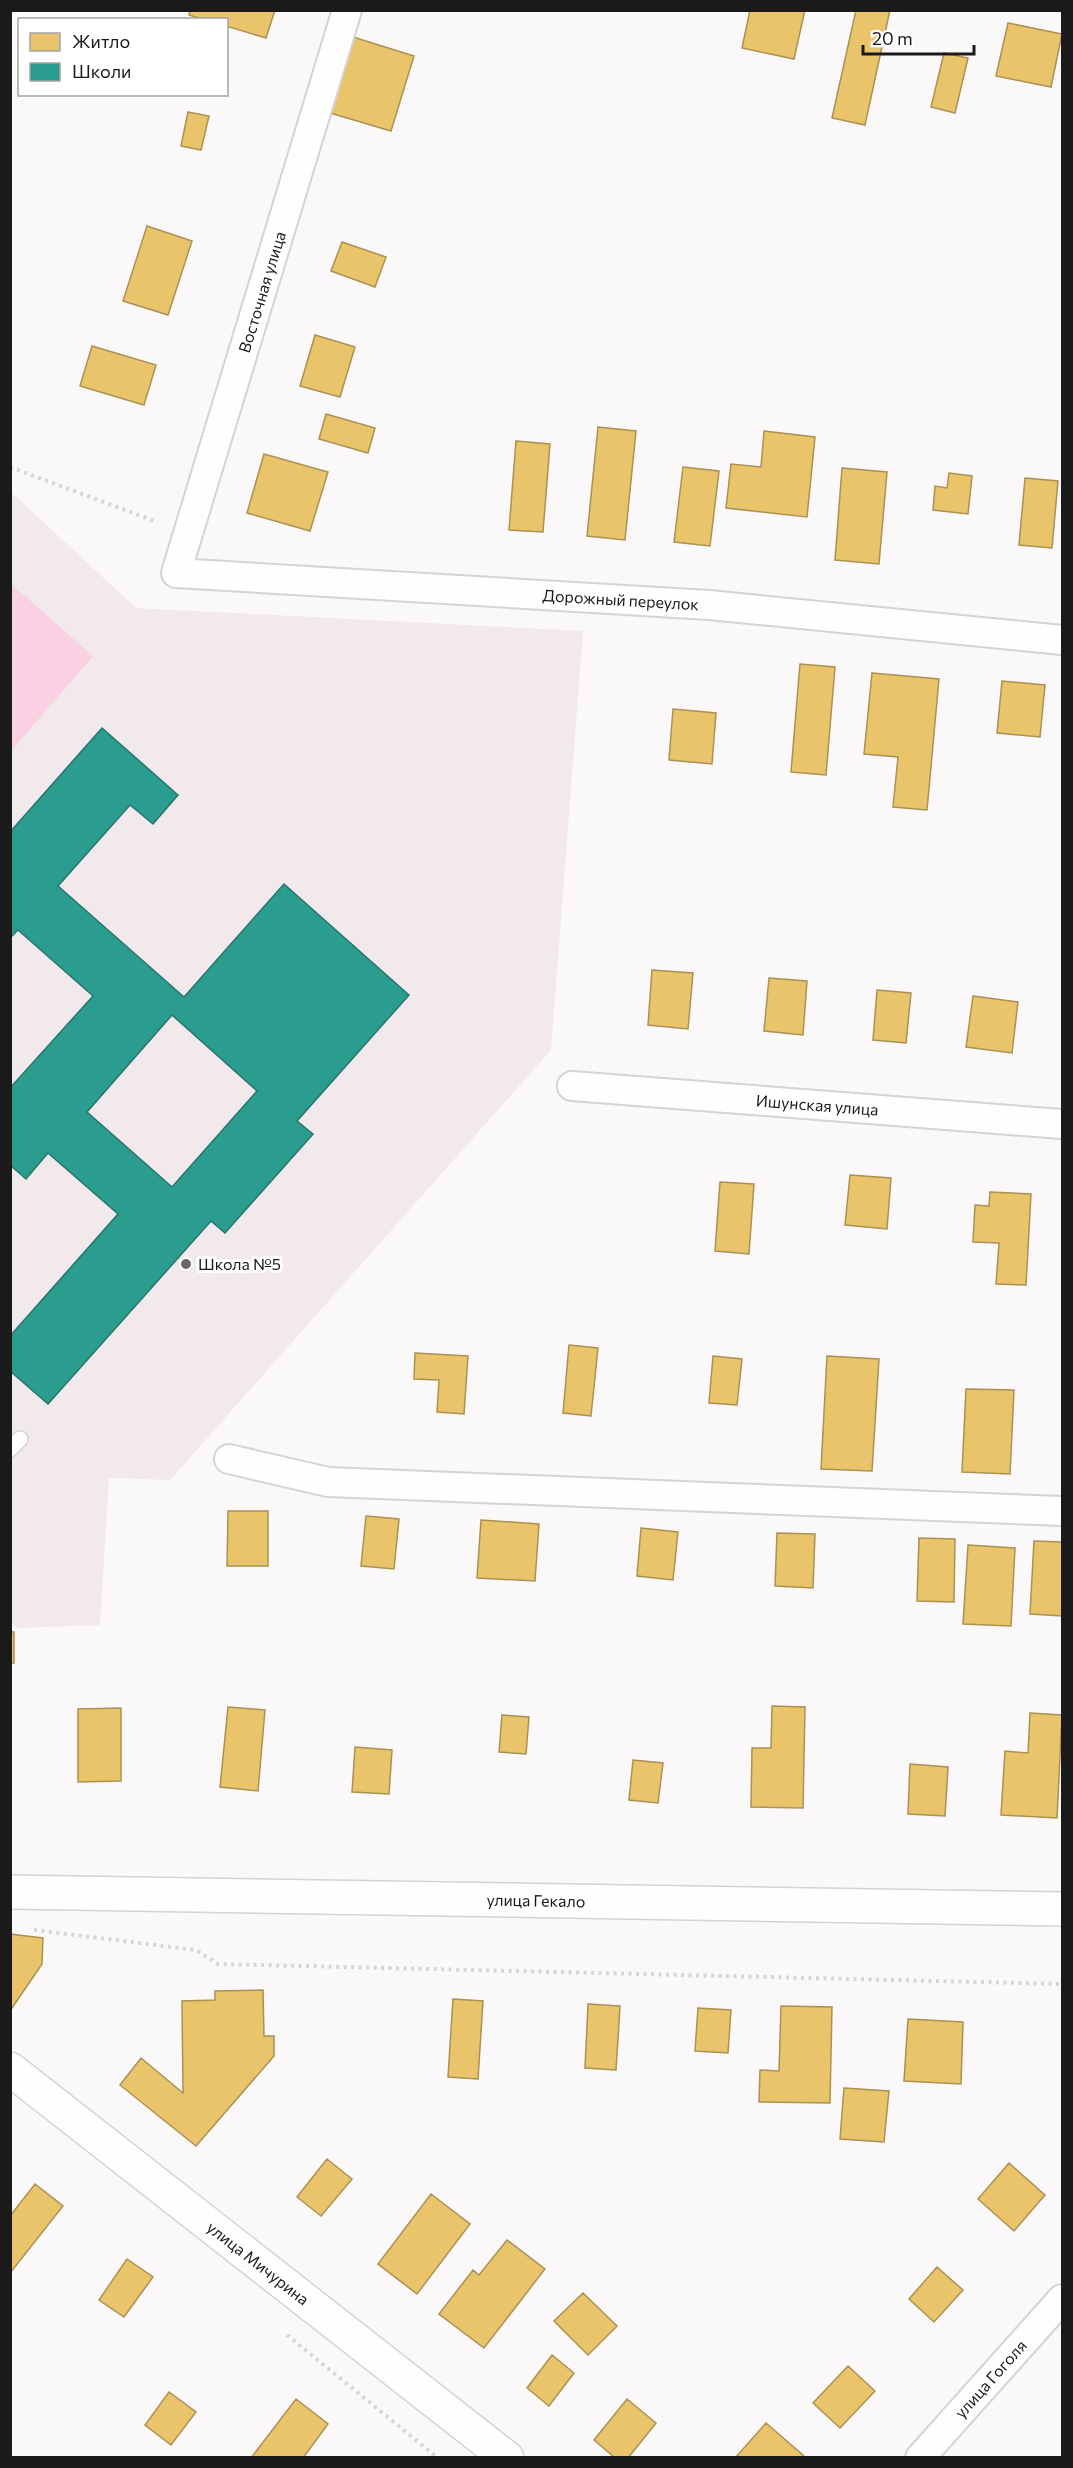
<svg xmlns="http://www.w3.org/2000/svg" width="1073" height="2468" font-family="Commissioner,sans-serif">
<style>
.built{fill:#f1e9ec}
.green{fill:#fad0e2}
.homes{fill:#e9c46a;stroke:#ab9152;stroke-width:1.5}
.schools{fill:#2a9d8f;stroke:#26766c;stroke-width:1.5;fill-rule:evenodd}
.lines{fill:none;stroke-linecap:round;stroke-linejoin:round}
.service-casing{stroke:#d5d3d3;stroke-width:18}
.minor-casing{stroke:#d5d3d3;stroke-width:32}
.secondary-casing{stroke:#d5d3d3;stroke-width:36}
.path{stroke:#d6d4d4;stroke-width:4;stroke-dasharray:3 4.5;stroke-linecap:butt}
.service{stroke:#fefefe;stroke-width:15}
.minor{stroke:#fefefe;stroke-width:28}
.secondary{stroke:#fefefe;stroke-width:33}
.poi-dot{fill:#696868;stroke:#fff;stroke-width:2}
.labels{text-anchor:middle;stroke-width:6;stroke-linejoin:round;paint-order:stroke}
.street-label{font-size:16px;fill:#1b1a1a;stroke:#fff}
.poi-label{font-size:16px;fill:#1b1a1a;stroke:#fff;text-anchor:start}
</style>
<rect width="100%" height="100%" fill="#fbf8f9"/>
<path class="built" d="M10 491 136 608 583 631 551 1050 170 1480 109 1478 100 1625 17 1628 11 1623Z"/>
<path class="green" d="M11 584 93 656 11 751Z"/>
<path class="homes" d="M190 10H275L266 38 226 26V20H205L189 15Z
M750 10H805L794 59 742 48Z
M856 10H890L865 125 832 118Z
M1008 23 1062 34 1051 87 996 76Z
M353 37 414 56 391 131 330 113Z
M944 53 968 58 955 113 931 107Z
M188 112 209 116 201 150 181 146Z
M147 226 192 241 168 315 123 301Z
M342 242 386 257 375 287 331 271Z
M315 335 355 347 340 397 300 386Z
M92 346 156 365 144 405 80 386Z
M326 414 375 428 368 453 319 439Z
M598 427 636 431 625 540 587 536Z
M764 431 815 437 807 517 726 508 731 464 761 467Z
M516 441 550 444 543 532 509 530Z
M264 454 328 472 310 531 247 513Z
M683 467 719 471 710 546 674 542Z
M842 468 887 472 879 564 835 560Z
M949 473 972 476 968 514 933 510 935 486 947 488Z
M1025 478 1058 481 1052 548 1019 545Z
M800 664 835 667 826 775 791 772Z
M872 673 939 679 927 810 893 807 898 757 864 754Z
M1002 681 1045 685 1040 737 997 733Z
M673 709 716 713 712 764 669 760Z
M652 970 693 973 688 1029 648 1025Z
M769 978 807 981 803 1035 764 1031Z
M877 990 911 993 906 1043 873 1040Z
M973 996 1018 1002 1012 1053 966 1047Z
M850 1175 891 1178 887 1229 845 1225Z
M720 1182 754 1184 749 1254 715 1251Z
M990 1192 1031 1194 1026 1285 996 1284 999 1243 973 1242 975 1205 989 1206Z
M569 1345 598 1348 591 1416 563 1413Z
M415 1353 468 1356 464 1414 437 1412 439 1380 414 1379Z
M713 1356 742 1359 737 1405 709 1403Z
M827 1356 879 1359 872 1471 821 1469Z
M966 1389 1014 1390 1010 1474 962 1472Z
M228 1511H268V1566H227Z
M366 1516 399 1519 394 1569 361 1566Z
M481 1520 539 1524 535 1581 477 1578Z
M641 1528 678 1532 673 1580 637 1576Z
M777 1533 815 1534 813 1588 775 1586Z
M919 1538 955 1539 954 1602 917 1601Z
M1034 1541 1062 1542V1616L1030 1614Z
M968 1545 1015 1548 1011 1626 963 1624Z
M10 1632H14V1663H10Z
M772 1706 805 1707 803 1808 751 1807 752 1748H771Z
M228 1707 265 1710 258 1791 220 1787Z
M121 1708V1781L78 1782V1709Z
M1030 1713 1062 1715 1057 1818 1001 1815 1005 1751 1028 1753Z
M502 1715 529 1717 526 1754 499 1752Z
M355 1747 392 1750 389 1794 352 1792Z
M633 1760 663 1763 658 1803 629 1800Z
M910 1764 948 1767 945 1816 908 1814Z
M10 1934 43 1938 42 1964 10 2011Z
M263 1990 264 2036H274V2056L196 2146 120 2085 141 2058 183 2093 182 2001 215 2000V1991Z
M453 1999 483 2001 478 2079 448 2077Z
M588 2004 620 2006 616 2070 585 2068Z
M781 2006 832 2007 830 2103 759 2102 760 2070 779 2071Z
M698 2008 731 2010 728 2053 695 2051Z
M908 2019 963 2022 961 2084 904 2081Z
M844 2088 889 2091 884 2142 840 2139Z
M327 2159 352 2179 321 2216 297 2197Z
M1009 2163 1045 2195 1014 2231 978 2199Z
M35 2184 63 2206 11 2272 10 2216Z
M431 2194 470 2224 417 2294 378 2264Z
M507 2240 545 2269 484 2348 439 2314 473 2270 479 2275Z
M127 2259 153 2277 124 2317 99 2300Z
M937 2267 963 2290 934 2322 909 2299Z
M583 2293 617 2326 588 2355 554 2321Z
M552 2355 574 2373 549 2406 527 2388Z
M848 2366 875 2391 840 2428 813 2403Z
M169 2392 196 2412 171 2445 145 2425Z
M296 2399 328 2424 303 2458H251Z
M627 2399 656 2423 628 2458H615L594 2440Z
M766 2423 804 2456 803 2458H735Z"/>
<path class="schools" d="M102 728 178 795 153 824 130 805 58 886 184 997 284 884 409 995 297 1121 313 1134 225 1233 211 1221 48 1404 10 1371V1336L118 1214 48 1153 26 1179 10 1165V1088L93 996 18 930 10 938V832ZM172 1015 257 1091 172 1187 87 1112Z"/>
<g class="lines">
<defs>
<path id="service" d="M10 1449 20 1439"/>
<g id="minor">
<path id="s1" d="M347 10 176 573 709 605 1062 640"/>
<path id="s2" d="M572 1086 1062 1124"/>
<path d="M229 1459 328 1482 1062 1511"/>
<path id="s3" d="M920 2458 1062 2299"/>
</g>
<g id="secondary">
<path id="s4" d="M10 1892 1062 1909"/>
<path id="s5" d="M10 2069 507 2458"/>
</g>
</defs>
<use href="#service" class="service-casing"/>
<use href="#minor" class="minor-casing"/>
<use href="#secondary" class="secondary-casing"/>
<path class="path" d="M10 467 157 522
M34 1930 196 1950 218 1964 1062 1984
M287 2335 438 2458"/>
<use href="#service" class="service"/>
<use href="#minor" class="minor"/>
<use href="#secondary" class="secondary"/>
</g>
<circle class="poi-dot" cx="186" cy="1264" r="6"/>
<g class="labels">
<g class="street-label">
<text transform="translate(262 292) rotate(-73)" y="6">Восточная улица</text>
<text dy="6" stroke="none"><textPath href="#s1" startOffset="1034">Дорожный переулок</textPath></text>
<text dy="6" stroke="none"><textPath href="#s2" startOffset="246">Ишунская улица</textPath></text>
<text dy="6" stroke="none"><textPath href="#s4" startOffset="526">улица Гекало</textPath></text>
<text dy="6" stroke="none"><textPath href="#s5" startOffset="315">улица Мичурина</textPath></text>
<text dy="6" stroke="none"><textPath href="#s3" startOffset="106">улица Гоголя</textPath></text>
</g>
<g class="poi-label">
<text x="198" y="1270">Школа №5</text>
</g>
</g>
<rect width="1073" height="2468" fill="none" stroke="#1b1a1a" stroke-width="24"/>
<rect x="18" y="18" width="210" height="78" fill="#ffffff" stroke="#a4a3a3" stroke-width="1.5"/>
<rect x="30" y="33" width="30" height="18" fill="#e9c46a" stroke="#a4a3a3" stroke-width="1.5"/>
<text x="72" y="48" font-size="18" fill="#1b1a1a">Житло</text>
<rect x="30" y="63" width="30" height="18" fill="#2a9d8f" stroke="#a4a3a3" stroke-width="1.5"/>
<text x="72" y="78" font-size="18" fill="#1b1a1a">Школи</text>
<path d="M863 45v9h111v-9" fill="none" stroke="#1b1a1a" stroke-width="3"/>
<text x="872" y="45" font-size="18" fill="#1b1a1a" stroke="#ffffff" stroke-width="4.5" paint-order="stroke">20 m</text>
</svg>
